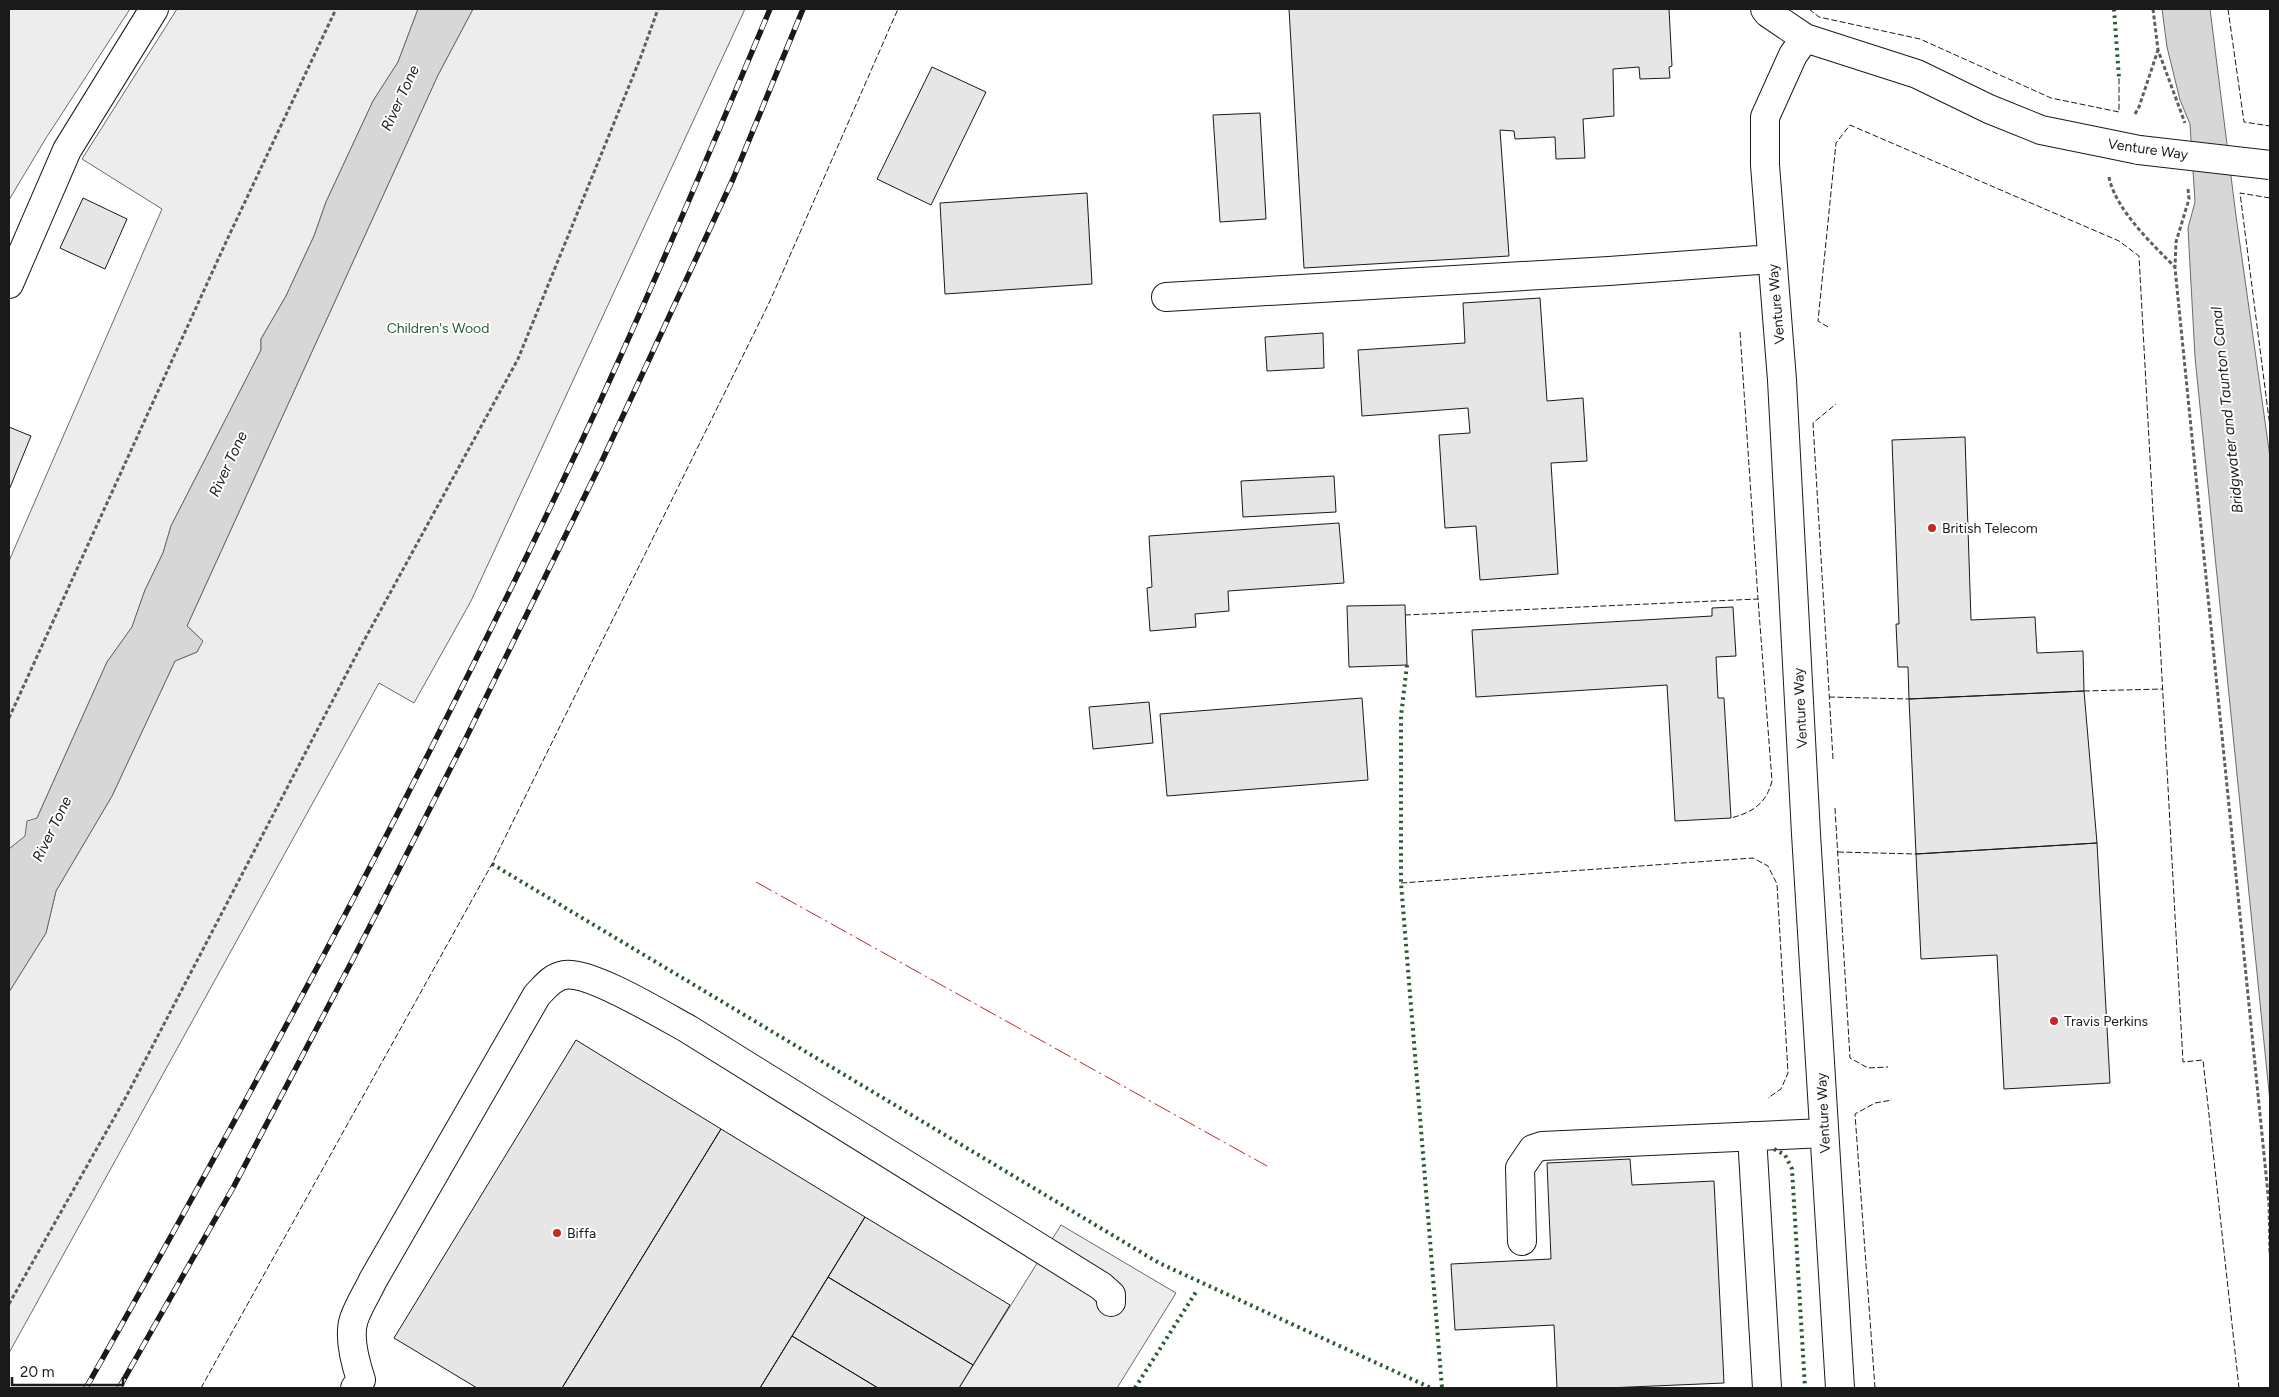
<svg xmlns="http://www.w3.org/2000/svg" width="2279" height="1397" font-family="Figtree,sans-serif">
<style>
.built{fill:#ededed;stroke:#6a6a6a}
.water{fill:#d7d7d7;stroke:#6a6a6a}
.building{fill:#e6e6e6;stroke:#1a1a1a}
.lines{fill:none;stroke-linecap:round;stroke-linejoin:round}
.minor-casing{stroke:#1a1a1a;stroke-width:30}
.path{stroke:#5f5f5f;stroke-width:3;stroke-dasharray:4 2.5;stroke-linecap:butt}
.minor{stroke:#fff;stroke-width:28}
.rail-casing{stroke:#1a1a1a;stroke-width:5.5}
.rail{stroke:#fff;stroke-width:4;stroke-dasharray:11;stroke-linecap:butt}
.minor-bridge-casing{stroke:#1a1a1a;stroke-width:30;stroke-linecap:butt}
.minor-bridge{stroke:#fff;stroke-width:28}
.hedge{stroke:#2b5a34;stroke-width:4;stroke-dasharray:2.5 4;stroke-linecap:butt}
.fence{stroke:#1a1a1a;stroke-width:1;stroke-dasharray:6 2.5;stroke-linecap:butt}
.power{stroke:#c62828;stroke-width:1;stroke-dasharray:18 4 2.5 4;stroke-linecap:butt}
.poi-dot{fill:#c62828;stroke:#fff;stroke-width:2}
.labels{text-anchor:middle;stroke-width:4;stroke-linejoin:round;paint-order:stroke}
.street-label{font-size:14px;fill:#1a1a1a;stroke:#fff}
.park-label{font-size:14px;fill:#2b5a34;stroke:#fff}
.poi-label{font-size:14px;fill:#1a1a1a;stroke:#fff;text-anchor:start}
.water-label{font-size:15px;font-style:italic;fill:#1a1a1a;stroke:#fff}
</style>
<rect width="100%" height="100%" fill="#fff"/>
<path class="built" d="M9 9H130L46 138 9 200Z
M177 9H418L398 62 373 101 326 202 314 236 286 296 261 339V350L171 526 163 553 145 590 132 627 107 662 37 818 26 836 9 849V561L162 209 82 159Z
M473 9H745L471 601 414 703 379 683 9 1353V992L46 933 56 891 112 796 175 661 197 652 202 640 187 626 438 75Z
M1061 1225 1176 1293 1117 1388H959Z"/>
<path class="water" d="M418 9H473L438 75 187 626 203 641 197 652 175 661 112 796 56 891 46 933 9 992V849L25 836 27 821 37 818 107 662 132 627 145 590 163 553 171 526 261 350V339L286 296 314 236 326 202 373 101 398 62Z
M2162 9H2210L2236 216 2270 457V1102L2195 357 2188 228 2195 202 2190 124 2180 100 2167 47Z"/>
<path class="building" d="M1289 9H1669L1672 66 1669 67 1670 78 1640 79 1639 67 1613 69 1614 116 1583 119 1585 158 1556 159 1555 137 1515 139 1514 131 1500 130 1509 256 1304 268Z
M932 67 986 92 931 205 877 179Z
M1260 113 1266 219 1220 222 1213 115Z
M1087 193 1092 284 945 294 940 203Z
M83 198 127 219 105 269 60 248Z
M1540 298 1547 401 1583 398 1587 461 1551 463 1558 574 1480 580 1476 526 1445 528 1439 435 1470 433 1468 408 1362 416 1358 350 1465 343 1463 303Z
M1323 333 1324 368 1267 371 1265 337Z
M9 427 31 436 9 490Z
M1965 437 1971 620 2035 617 2037 653 2083 651 2084 691 1909 699 1908 667H1898L1896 624H1899L1892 440Z
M1334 476 1336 512 1243 517 1241 481Z
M1339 523 1344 583 1228 591 1229 611 1195 614 1196 627 1150 631 1147 588 1152 587 1149 536Z
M1405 605 1407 665 1349 667 1347 606Z
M1733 607 1736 656 1716 657 1718 698H1724L1731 818 1675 821 1667 685 1476 697 1472 630 1712 616V608Z
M2084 691 2097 843 1916 854 1909 699Z
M1362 698 1368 780 1167 796 1160 714Z
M1149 702 1153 743 1093 749 1089 707Z
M2097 843 2110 1083 2004 1089 1997 955 1921 959 1916 854Z
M576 1040 721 1129 562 1388H477L394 1338Z
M721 1129 865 1217 792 1336 760 1388H562Z
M1630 1159 1632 1185 1714 1181 1724 1383 1607 1388H1557L1554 1325 1455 1330 1451 1264 1551 1259 1547 1163Z
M865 1217 1010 1305 973 1365 828 1277Z
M828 1277 973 1365 959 1388H878L792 1336Z
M792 1336 878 1388H760Z"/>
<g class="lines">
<defs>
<path id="minor" d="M1765 9 1768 13 1805 38 1917 74 1989 109 2041 130 2139 150
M1805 38 1793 55 1765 117V165L1782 380 1806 834 1840 1388
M9 284 67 150 154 9
M1166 297 1609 271 1772 259
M1752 1136 1767 1388
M1522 1241 1520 1168 1533 1149 1542 1146 1824 1133
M355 1388 361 1380C355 1362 348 1337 354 1319 359 1305 367 1293 373 1280L537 995C545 987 552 977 564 975 589 970 664 1016 688 1029L1101 1286 1111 1295V1302"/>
</defs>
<use href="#minor" class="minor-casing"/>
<path class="path" d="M2153 9 2158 50 2185 123
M2135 114 2139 107 2158 50
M2109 177C2115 209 2153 245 2175 267
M2188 189 2189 199 2176 242 2175 268 2269 1204 2270 1255
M9 718 226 242 336 9
M9 1304 127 1095 360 648 518 359 640 59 658 9"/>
<use href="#minor" class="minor"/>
<defs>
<path id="rail" d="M86 1388C260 1080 427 769 578 449 646 304 708 156 770 9
M119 1388 234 1186 352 961 466 738 601 463 733 179 803 9"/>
</defs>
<use href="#rail" class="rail-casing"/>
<use href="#rail" class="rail"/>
<defs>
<path id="minor-bridge" d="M2139 150 2270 165"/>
</defs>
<use href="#minor-bridge" class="minor-bridge-casing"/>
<use href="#minor-bridge" class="minor-bridge"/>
<path class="hedge" d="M2114 9 2119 78
M1407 665 1401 716V883L1442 1388
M492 864 1159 1263 1431 1388
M1774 1149 1785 1155 1792 1169 1805 1388
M1135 1388 1196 1292"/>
<path class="fence" d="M1809 9 1819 17 1920 39 2051 98 2119 112V78
M2228 9 2244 122 2270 126
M2270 198 2240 193 2270 427
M1828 327 1818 321 1836 143 1850 125 2119 241 2139 256 2183 1062 2203 1060 2239 1388
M1740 332 1758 599
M1405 615 1758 599 1772 781C1766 804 1753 812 1731 818
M2084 691 2163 689
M1829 697 1909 699
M1833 759 1813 423 1836 404
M1835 808 1850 1058 1868 1068 1888 1067
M1838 852 1916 854
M1401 883 1753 858 1768 866 1777 884 1788 1073 1781 1089 1768 1098
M201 1388 492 864 770 301 898 9
M1875 1388 1855 1114 1875 1103 1892 1100"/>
<path class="power" d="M756 882 1267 1166"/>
</g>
<g class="poi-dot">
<circle cx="1932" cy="528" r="5"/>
<circle cx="2054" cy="1021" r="5"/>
<circle cx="557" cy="1233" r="5"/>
</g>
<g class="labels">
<g class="street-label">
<text transform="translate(2148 149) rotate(8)" y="5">Venture Way</text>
<text transform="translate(1776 304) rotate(-95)" y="5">Venture Way</text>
<text transform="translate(1800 708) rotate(-93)" y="5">Venture Way</text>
<text transform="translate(1823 1113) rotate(-93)" y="5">Venture Way</text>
</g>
<g class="park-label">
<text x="438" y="333">Children's Wood</text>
</g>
<g class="poi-label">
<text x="1942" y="533">British Telecom</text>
<text x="2064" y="1026">Travis Perkins</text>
<text x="567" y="1238">Biffa</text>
</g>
<g class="water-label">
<text transform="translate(400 98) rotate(-65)" y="5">River Tone</text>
<text transform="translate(2227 410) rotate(-96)" y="5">Bridgwater and Taunton Canal</text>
<text transform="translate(228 464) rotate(-65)" y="5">River Tone</text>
<text transform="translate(52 829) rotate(-64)" y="5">River Tone</text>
</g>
</g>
<rect width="2279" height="1397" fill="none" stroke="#1a1a1a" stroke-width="20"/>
<path d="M12 1377v8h111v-8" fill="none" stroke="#1a1a1a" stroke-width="2.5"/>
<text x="20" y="1377" font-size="15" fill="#1a1a1a" stroke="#ffffff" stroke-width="4" paint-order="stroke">20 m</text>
</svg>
